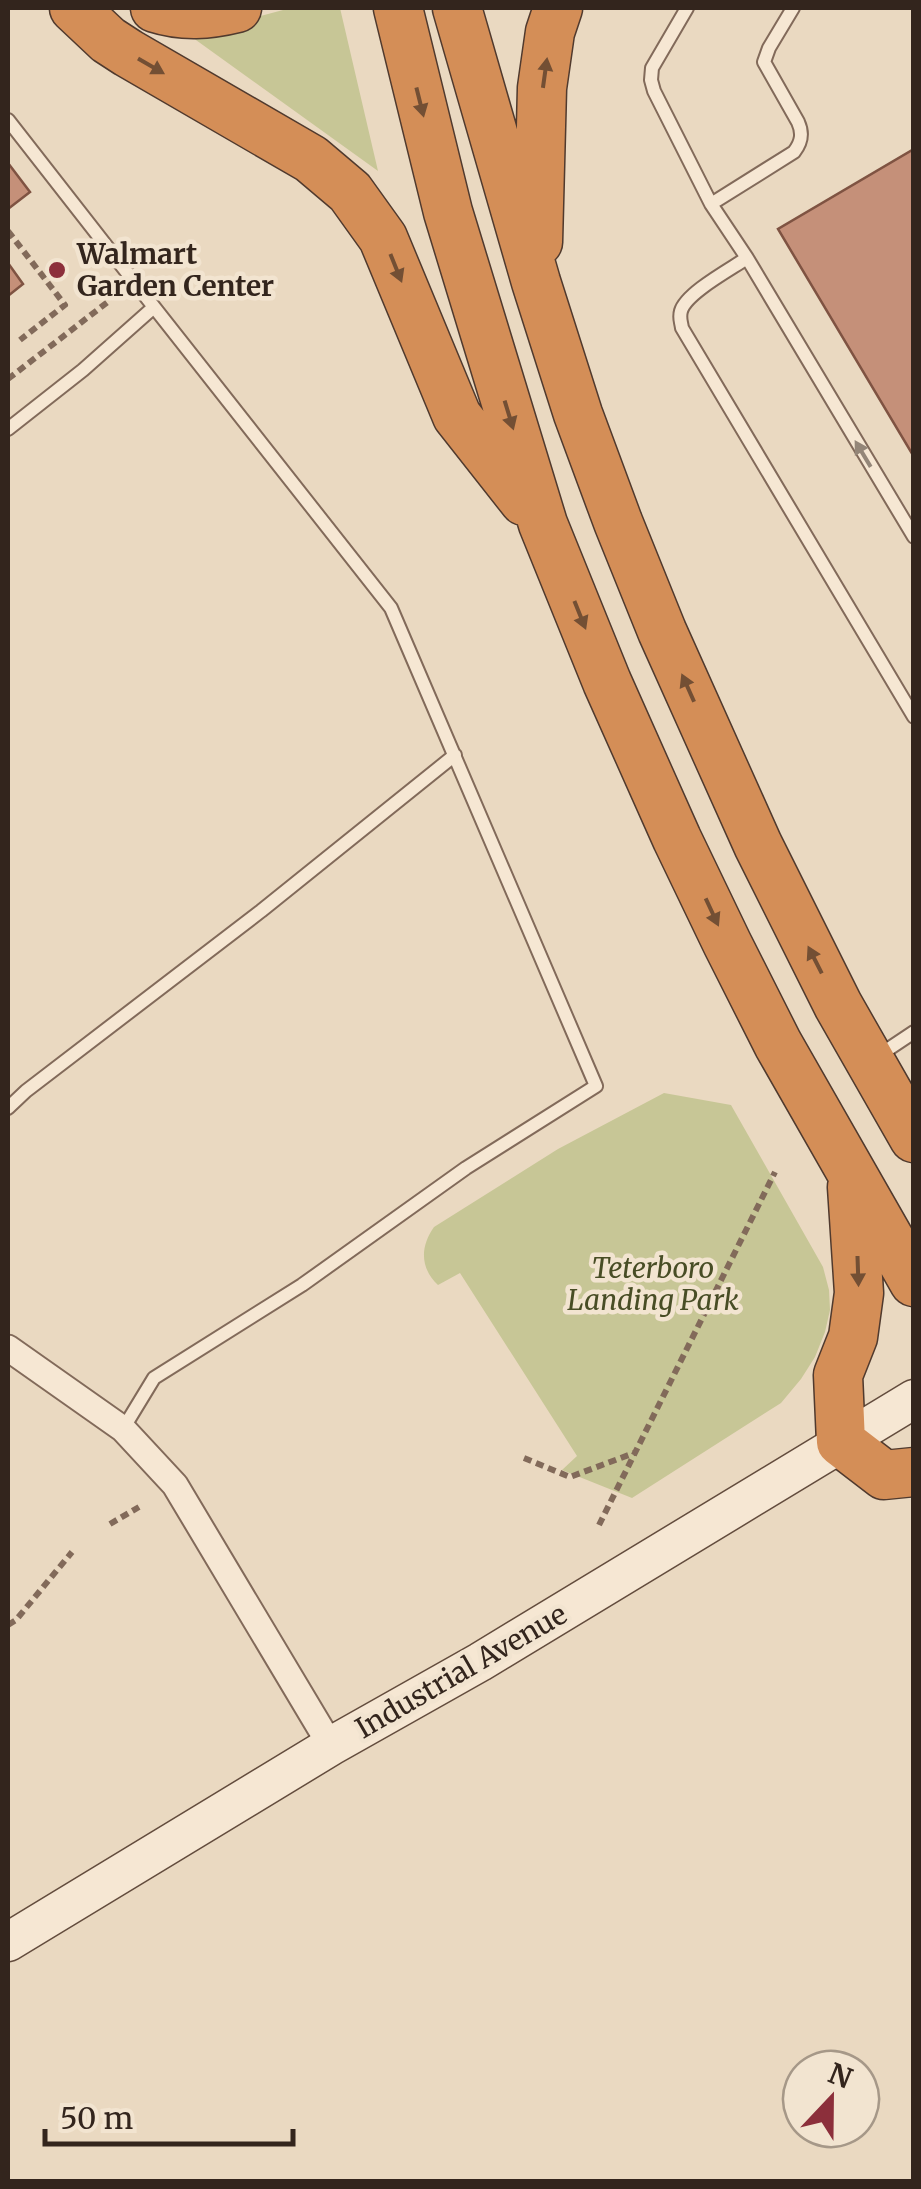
<svg xmlns="http://www.w3.org/2000/svg" width="921" height="2189" font-family="Merriweather,serif">
<style>
.green{fill:#c7c696}
.building{fill:#c59079;stroke:#7f5342;stroke-width:2.5}
.lines{fill:none;stroke-linecap:round;stroke-linejoin:round}
.lane-casing{stroke:#826a5a;stroke-width:16}
.street-casing{stroke:#826a5a;stroke-width:29}
.secondary-casing{stroke:#634c3d;stroke-width:41}
.highway-casing{stroke:#503a2e;stroke-width:51}
.path{stroke:#826a5a;stroke-width:6;stroke-dasharray:8 5;stroke-linecap:butt}
.lane{stroke:#f6e7d3;stroke-width:12}
.street{stroke:#f6e7d3;stroke-width:25}
.secondary{stroke:#f6e7d3;stroke-width:38}
.highway{stroke:#d48e57;stroke-width:48}
.oneway{fill:#734f34}
.oneway2{fill:#948678}
.poi-dot{fill:#8c2f3b;stroke:#f2e4d0;stroke-width:4}
.labels{text-anchor:middle;stroke-width:9;stroke-linejoin:round;paint-order:stroke}
.poi-label{font-size:28px;font-weight:bold;fill:#33251d;stroke:#f2e4d0;text-anchor:start}
.park-label{font-size:28px;font-style:italic;fill:#484d25;stroke:#f2e4d0}
.street-label{font-size:28px;fill:#33251d;stroke:#f2e4d0}
</style>
<rect width="100%" height="100%" fill="#ead9c1"/>
<path class="green" d="M285 8H340L378 171 189 35 283 10Z
M664 1093 731 1105 823 1267 829 1290 830 1310 825 1332 815 1357 801 1379 781 1403 632 1498 562 1470 577 1456 460 1273 438 1285C420 1268 420 1247 434 1227L558 1149Z"/>
<path class="building" d="M914 149V457L778 229Z
M8 163 30 192 8 209Z
M8 263 23 284 8 296Z"/>
<g class="lines">
<defs>
<path id="lane" d="M687 8 652 68 651 80 654 91 711 204 747 258C731 269 686 293 681 311 679 318 681 321 682 328L914 717
M8 120 154 307
M711 204 794 152C802 142 803 133 798 122L764 62 769 48 793 8
M747 258 914 537
M8 429 83 370 154 307 391 608 596 1086 466 1168 302 1285 154 1378 123 1429
M878 1056 914 1032
M8 1108 26 1091 261 911 455 755"/>
<path id="street" d="M8 1348 123 1429 175 1485 331 1746"/>
<path id="secondary" d="M8 1942 331 1746 480 1662 914 1399"/>
<path id="highway" d="M74 8 108 40 128 53 311 159 350 192 383 238 457 416 524 501
M155 8C183 17 209 15 237 8
M398 8 448 212 543 524 607 682 677 839 727 943 778 1044 914 1282
M457 8 536 282 578 414 618 522 662 631 758 845 838 1005 914 1138
M538 242 542 88 550 32 558 8
M852 1187 859 1293 853 1337 838 1375 841 1442 884 1475 914 1472"/>
</defs>
<use href="#lane" class="lane-casing"/>
<use href="#street" class="street-casing"/>
<use href="#secondary" class="secondary-casing"/>
<use href="#highway" class="highway-casing"/>
<path class="path" d="M8 231 65 305 20 340
M8 379 109 301
M524 1458 570 1477 634 1453
M110 1524 139 1507
M599 1525 775 1172
M8 1625 16 1620 72 1552"/>
<use href="#lane" class="lane"/>
<use href="#street" class="street"/>
<use href="#secondary" class="secondary"/>
<use href="#highway" class="highway"/>
</g>
<defs><path id="oneway-solid" d="M-6-.8H1V-3.2L6.5 0L1 3.2V.8H-6Z" transform="scale(2.5)"/></defs>
<g class="oneway">
<use href="#oneway-solid" transform="translate(151 66) rotate(30)"/>
<use href="#oneway-solid" transform="translate(545 73) rotate(-82)"/>
<use href="#oneway-solid" transform="translate(420 102) rotate(76)"/>
<use href="#oneway-solid" transform="translate(396 268) rotate(68)"/>
<use href="#oneway-solid" transform="translate(509 415) rotate(73)"/>
<use href="#oneway-solid" transform="translate(580 615) rotate(68)"/>
<use href="#oneway-solid" transform="translate(688 688) rotate(-114)"/>
<use href="#oneway-solid" transform="translate(712 912) rotate(65)"/>
<use href="#oneway-solid" transform="translate(815 960) rotate(-117)"/>
<use href="#oneway-solid" transform="translate(858 1271) rotate(88)"/>
</g>
<use class="oneway2" href="#oneway-solid" transform="translate(863 454) rotate(-121)"/>
<circle class="poi-dot" cx="57" cy="270" r="10"/>
<g class="labels">
<g class="poi-label">
<text x="77" y="264">Walmart<tspan x="77" dy="32">Garden Center</tspan></text>
</g>
<g class="park-label">
<text x="653" y="1278">Teterboro<tspan x="653" dy="32">Landing Park</tspan></text>
</g>
<g class="street-label">
<text transform="translate(461 1671) rotate(-30)" y="10">Industrial Avenue</text>
</g>
</g>
<rect width="921" height="2189" fill="none" stroke="#33251d" stroke-width="20"/>
<g transform="translate(831 2099) rotate(22)"><circle r="48" fill="#f2e4d0" stroke="#a69888" stroke-width="2.5"/>
<path d="M0-8L18 38L0 25L-18 38Z" fill="#8c2f3b"/>
<text y="-15" font-size="28" font-weight="bold" text-anchor="middle" fill="#33251d">N</text>
</g>
<path d="M45 2129v15h248v-15" fill="none" stroke="#33251d" stroke-width="5"/>
<text x="60" y="2129" font-size="30" fill="#33251d" stroke="#f2e4d0" stroke-width="8" paint-order="stroke">50 m</text>
</svg>
